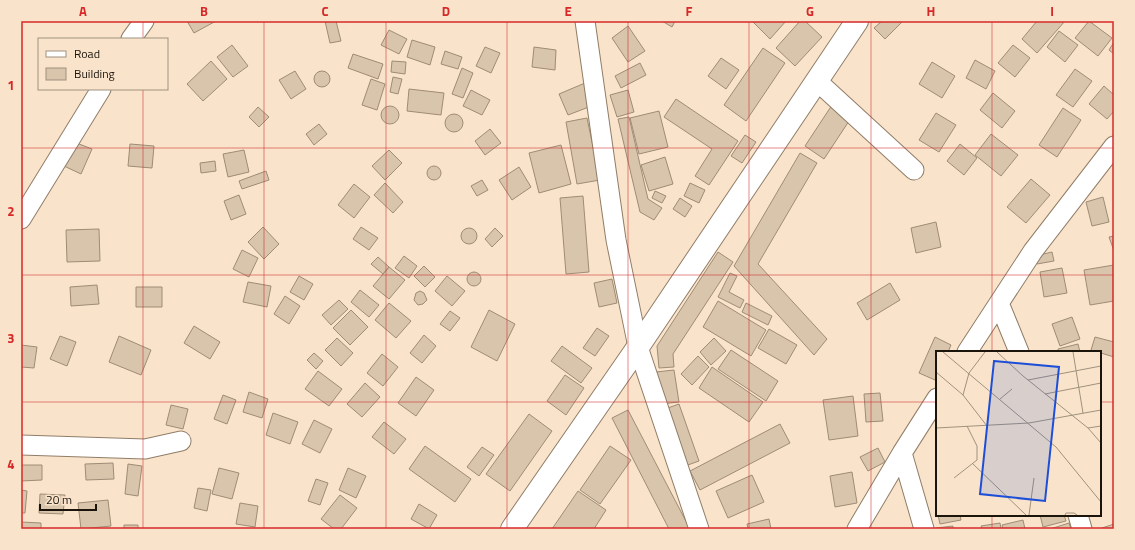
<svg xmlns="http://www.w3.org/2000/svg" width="1135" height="550" font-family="'Titillium Web',sans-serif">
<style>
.building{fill:#d9c4ac;stroke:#9f8c75}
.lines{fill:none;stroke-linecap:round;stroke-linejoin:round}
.minor-casing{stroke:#917d67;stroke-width:21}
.major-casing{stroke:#917d67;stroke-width:24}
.minor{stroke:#fff;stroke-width:19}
.major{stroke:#fff;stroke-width:22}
.grid{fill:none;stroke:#d62828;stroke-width:1;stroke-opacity:0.55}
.inset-road{fill:none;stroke:#a0917e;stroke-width:1}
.view{fill:#1d4ed8;fill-opacity:0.15;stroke:#1d4ed8;stroke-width:2}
.inset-edge{fill:none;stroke:#1b140b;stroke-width:2}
.neatline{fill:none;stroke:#d62828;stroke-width:1.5}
.grid-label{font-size:13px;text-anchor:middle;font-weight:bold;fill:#d62828}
</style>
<rect width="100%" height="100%" fill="#f9e4cb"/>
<path class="building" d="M187 21H216L194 33Z
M325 21H336L341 41 330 43Z
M662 21H675L672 27Z
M752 21H786L770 39Z
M800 21H805L822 37 795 66 776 48Z
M882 21H903L885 39 874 28Z
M1037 21H1065L1037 53 1022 39Z
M1089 21 1112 38 1098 56 1075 38Z
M628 26 645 51 628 62 612 38Z
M389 30 407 39 399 54 381 45Z
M1059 31 1078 45 1065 62 1047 47Z
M412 40 435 47 430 65 407 57Z
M1114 42V54L1109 50Z
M232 45 248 66 233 77 217 57Z
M1013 45 1030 58 1015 77 998 63Z
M485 47 500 53 491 73 476 66Z
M534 47 556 50 555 70 532 67Z
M763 48 785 63 746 121 724 105Z
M445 51 462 57 458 69 441 64Z
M353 54 383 64 378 79 348 68Z
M721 58 739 70 726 89 708 76Z
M975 60 995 71 986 89 966 78Z
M211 61 227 79 203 101 187 84Z
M392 61 406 62 405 74 391 72Z
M932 62 955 76 942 98 919 84Z
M640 63 646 75 621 88 615 76Z
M462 68 473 73 463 98 452 94Z
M1075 69 1092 81 1073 107 1056 95Z
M295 71 306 89 291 99 279 80Z
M314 79a8 8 0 1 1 16 0a8 8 0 1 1-16 0Z
M393 77 402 79 398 94 390 92Z
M371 79 385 84 377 110 362 105Z
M585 83 594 105 568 115 559 94Z
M1104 86 1114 95V111L1107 119 1089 104Z
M409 89 444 93 441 115 407 111Z
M471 90 490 100 482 115 463 106Z
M628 90 634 112 617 117 610 95Z
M993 93 1015 111 1002 128 980 110Z
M676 99 738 141 709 185 695 176 712 149 664 117Z
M832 105 851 118 824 159 805 146Z
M381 115a9 9 0 1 1 18 0a9 9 0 1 1-18 0Z
M258 107 269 117 259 127 249 117Z
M1063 108 1081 120 1057 157 1039 145Z
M659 111 668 147 639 154 630 118Z
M936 113 956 125 939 152 919 140Z
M445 123a9 9 0 1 1 18 0a9 9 0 1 1-18 0Z
M629 117 648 199 662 208 654 220 640 212 618 119Z
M587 118 600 180 577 184 566 122Z
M319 124 327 134 314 145 306 134Z
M490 129 501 143 485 155 475 141Z
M991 134 1018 155 1001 176 975 155Z
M745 135 756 142 742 163 731 156Z
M74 142 92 149 81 174 64 166Z
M130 144 154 146 152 168 128 166Z
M960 144 977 158 964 175 947 161Z
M561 145 571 184 539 193 529 153Z
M244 150 249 172 228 177 223 154Z
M389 150 402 163 385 180 372 166Z
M800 153 817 163 758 264 827 339 814 355 734 266Z
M665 157 673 184 649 191 641 165Z
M215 161 216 171 201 173 200 163Z
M427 173a7 7 0 1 1 14 0a7 7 0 1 1-14 0Z
M519 167 531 187 512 200 499 180Z
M266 171 269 180 242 189 239 181Z
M1031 179 1050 195 1026 223 1007 207Z
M482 180 488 190 477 196 471 186Z
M385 183 403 202 393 213 374 195Z
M690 183 705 190 699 203 684 196Z
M354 184 370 197 354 218 338 205Z
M655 191 666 196 662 203 652 198Z
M239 195 246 214 231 220 224 201Z
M583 196 589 272 566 274 560 198Z
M1103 197 1109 222 1092 226 1086 202Z
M680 198 692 206 685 217 673 209Z
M936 222 941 247 916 253 911 228Z
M263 227 279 244 264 259 248 242Z
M361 227 378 238 369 250 353 239Z
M495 228 503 236 492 247 485 239Z
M461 236a8 8 0 1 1 16 0a8 8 0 1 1-16 0Z
M99 229 100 261 67 262 66 230Z
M1114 236V251L1109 237Z
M242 250 258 258 249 277 233 269Z
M718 252 733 262 673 354 674 367 659 368 657 346Z
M1052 252 1054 261 1037 264 1035 256Z
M404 256 417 266 409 278 395 268Z
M378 257 389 267 383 274 371 264Z
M1114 265V301L1090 305 1084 270Z
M424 266 435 277 425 287 414 276Z
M389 267 405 280 389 299 373 286Z
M1062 268 1067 293 1044 297 1040 272Z
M467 279a7 7 0 1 1 14 0a7 7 0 1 1-14 0Z
M730 273 737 276 729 292 744 300 740 308 718 297Z
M299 276 313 284 304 300 290 292Z
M447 276 465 291 452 306 435 291Z
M612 279 617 303 599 307 594 283Z
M248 282 271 286 267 307 243 302Z
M890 283 900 300 867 320 857 303Z
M97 285 99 304 71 306 70 287Z
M136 287H162V307H136Z
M360 290 379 305 369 317 351 302Z
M420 291 424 293 427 300 423 304 418 305 414 300 416 293Z
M285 296 300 306 289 324 274 314Z
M339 300 348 309 331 325 322 315Z
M718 301 766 330 751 356 703 327Z
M389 303 411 321 396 338 375 320Z
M746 303 772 316 768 325 742 312Z
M351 310 368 327 350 345 333 328Z
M489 310 515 324 497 361 471 347Z
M450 311 460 318 450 331 440 324Z
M1072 317 1080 339 1060 346 1052 324Z
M194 326 220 342 210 359 184 343Z
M597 328 609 336 595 356 583 348Z
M769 329 797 345 786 364 758 348Z
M424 335 436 346 422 363 410 353Z
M60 336 76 342 67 366 50 359Z
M119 336 151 350 141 375 109 362Z
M935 337 951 345 948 352H937V375L935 380 919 373Z
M1095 337 1114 342V357L1091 350Z
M337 338 353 353 341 366 325 350Z
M714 338 726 351 711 365 700 352Z
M1078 344 1080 352H1058V349Z
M21 345 37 347 34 368 21 367Z
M562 346 592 368 581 383 551 361Z
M731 350 778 381 766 401 718 369Z
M314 353 323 361 316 369 307 360Z
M382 354 398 367 383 386 367 373Z
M698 356 709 367 692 385 681 374Z
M712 367 763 402 749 422 699 388Z
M674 370 679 402 660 404 656 372Z
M318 371 342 389 329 406 305 389Z
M565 375 584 388 566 415 547 401Z
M416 377 434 390 416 416 398 403Z
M365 383 380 397 362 417 347 404Z
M249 392 268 399 262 418 243 412Z
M880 393 883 421 866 422 864 394Z
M223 395 236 400 227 424 214 419Z
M853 396 858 436 829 440 823 400Z
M679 404 699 461 685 466 665 409Z
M171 405 188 409 183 429 166 425Z
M628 410 690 529H669L612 418Z
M273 413 298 422 290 444 266 435Z
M529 414 552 431 510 491 486 474Z
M314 420 332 429 320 453 302 444Z
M384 422 406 439 394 454 372 437Z
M780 424 790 443 700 490 690 471Z
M425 446 471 479 455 502 409 469Z
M610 446 631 460 600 504 580 490Z
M482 447 494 455 479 476 467 467Z
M878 448 885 462 868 471 860 457Z
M113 463 114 479 86 480 85 464Z
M128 464 142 466 138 496 125 494Z
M21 465H42V480L21 481Z
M219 468 239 473 232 499 212 494Z
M348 468 366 476 356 498 339 490Z
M852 472 857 503 835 507 830 476Z
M752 475 764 502 728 518 716 491Z
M316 479 328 483 320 505 308 501Z
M198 488 211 490 207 511 194 508Z
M21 490 27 491 25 513H21Z
M578 491 606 510 594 529H552Z
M40 494 65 495 63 514 39 513Z
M340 495 357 508 341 529H334L321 519Z
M108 500 111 526 81 529 78 503Z
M240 503 258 506 255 527 236 524Z
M419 504 437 515 429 529 411 519Z
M938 515H960L961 520 940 524Z
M1040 515H1064L1066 521 1043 527Z
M769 519 771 529H748L747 524Z
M1023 520 1025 529H1003L1002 525Z
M21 522 41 523V529H21Z
M1000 523 1001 529H982L981 526Z
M1069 523 1071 529H1050Z
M1114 524V529H1102V528Z
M124 525H138V529H124Z
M953 526V529H936V528Z"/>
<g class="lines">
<defs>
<path id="minor" d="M585 21 616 240 638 347 699 529
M131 39 144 21
M817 81 914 170
M21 219 101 89
M999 303 1019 352
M967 352 1033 251 1114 146
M21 445 145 449 181 441
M902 453 924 529
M1078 515 1082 529
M857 529 902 453 937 398"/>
<path id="major" d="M512 529 638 347 857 21"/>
</defs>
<use href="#minor" class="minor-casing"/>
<use href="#major" class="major-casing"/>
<use href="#minor" class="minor"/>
<use href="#major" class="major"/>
</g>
<path class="grid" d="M143 21V39M264 21V529M386 21V529M507 21V529M628 21V529M749 21V529M871 21V529M992 21V352M143 89V529M21 148H1114M21 275H1114M21 402H937M1100 402H1114M992 515V529"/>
<g transform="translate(936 351)">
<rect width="165" height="165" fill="#f9e4cb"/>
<path class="inset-road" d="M7 1 120 96 165 151M61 1 87 25 152 77 165 92M137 1 147 62M0 21 27 44 51 75M92 29 165 15M109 43 165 32M27 44 33 22 49 1M64 48 76 38M0 77 93 72 165 59M152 77 165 75M37 113 90 164M18 127 41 109V95L31 75M93 164 98 127M129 164 130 162H138L141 164"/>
<path class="view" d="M58 10 123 16 109 150 44 143Z"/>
<rect width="165" height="165" class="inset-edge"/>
</g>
<rect width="1135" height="550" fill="none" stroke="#f9e4cb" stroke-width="44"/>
<rect x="38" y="38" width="130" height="52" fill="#f9e4cb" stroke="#a0917e"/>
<rect x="46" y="51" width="20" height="6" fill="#ffffff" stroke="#a0917e"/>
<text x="74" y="58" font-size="12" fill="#1b140b">Road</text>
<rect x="46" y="68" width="20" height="12" fill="#d9c4ac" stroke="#a0917e"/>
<text x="74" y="78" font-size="12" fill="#1b140b">Building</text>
<path d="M40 504v6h56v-6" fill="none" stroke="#1b140b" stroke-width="2"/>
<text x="46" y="504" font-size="12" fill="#1b140b" stroke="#f9e4cb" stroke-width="3" paint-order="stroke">20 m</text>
<rect x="22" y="22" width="1091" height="506" class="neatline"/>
<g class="grid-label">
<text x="83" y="16">A</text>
<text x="204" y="16">B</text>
<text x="325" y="16">C</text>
<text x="446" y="16">D</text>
<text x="568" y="16">E</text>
<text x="689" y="16">F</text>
<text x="810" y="16">G</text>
<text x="931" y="16">H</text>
<text x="1052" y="16">I</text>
<text x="11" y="90">1</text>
<text x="11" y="216">2</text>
<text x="11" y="343">3</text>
<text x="11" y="469">4</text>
</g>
</svg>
